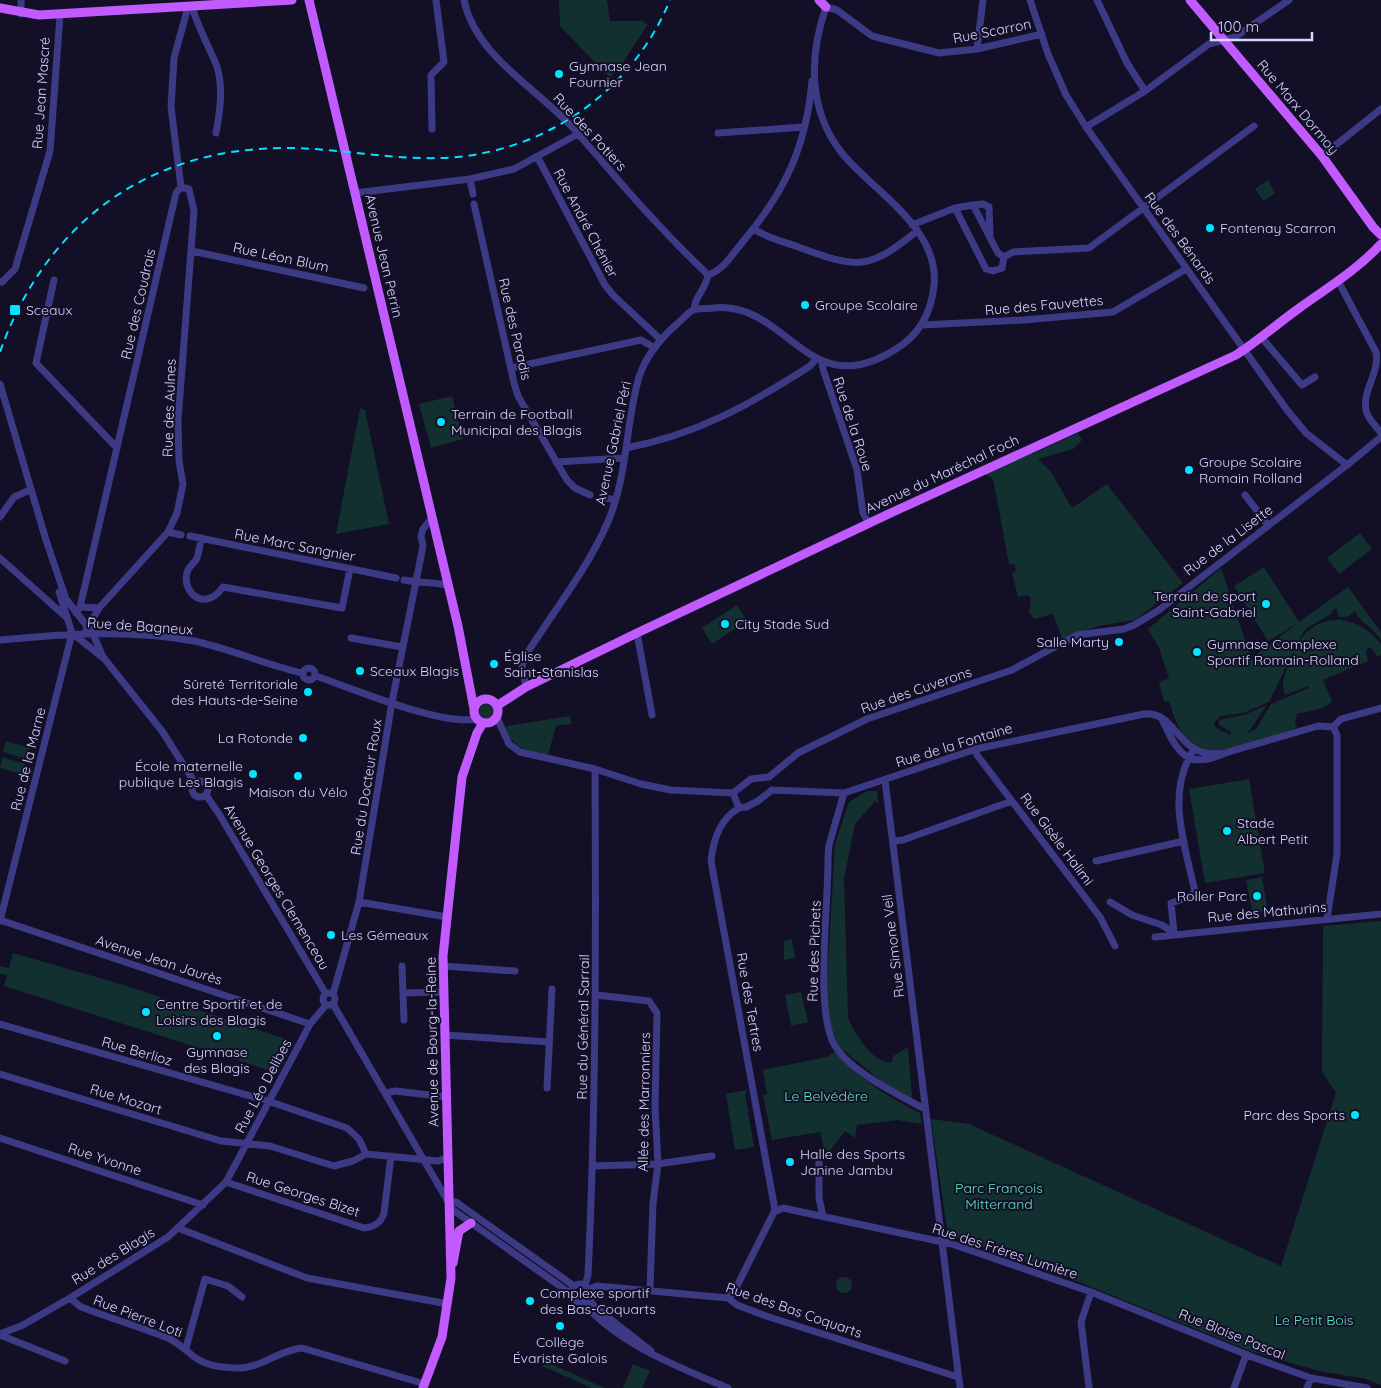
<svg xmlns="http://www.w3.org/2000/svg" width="1381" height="1388" font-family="Quicksand,sans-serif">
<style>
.green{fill:#12302f}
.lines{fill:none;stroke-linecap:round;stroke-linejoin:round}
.minor{stroke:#3d3a85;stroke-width:7}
.major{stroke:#c25bff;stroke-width:9}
.rail{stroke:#00e5ff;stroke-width:2;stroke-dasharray:8 6;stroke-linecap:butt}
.poi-dot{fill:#00e5ff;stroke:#130f26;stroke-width:2}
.labels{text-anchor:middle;stroke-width:4;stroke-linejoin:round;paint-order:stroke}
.street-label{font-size:14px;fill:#d9d4ff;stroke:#130f26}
.poi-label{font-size:14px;fill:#d9d4ff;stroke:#130f26;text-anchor:start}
.park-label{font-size:14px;fill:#5fe0c0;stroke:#130f26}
</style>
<rect width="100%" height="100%" fill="#130f26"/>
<path class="green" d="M559 0H607L610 21H642L648 24 622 64 610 78 560 26Z
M1268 180 1275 193 1264 201 1255 189Z
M452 396 463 439 431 448 419 404Z
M360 408 365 410 389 524 336 534Z
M1078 433 1082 440 1073 449 1038 459 1051 472 1072 508 1107 484 1183 583 1135 620 1098 626 1062 639 1053 614 1034 619 1029 613 1031 598 1028 595 1018 597 1012 573 1016 570 1014 564H1009L994 483 991 477 987 476 985 472 1030 452 1032 454Z
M1360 533 1372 549 1339 574 1327 558Z
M1264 567 1299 622 1348 587 1381 632V640C1373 627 1361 624 1355 611L1347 617H1338L1337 609H1334L1330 615 1308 627 1302 634 1269 702 1243 713 1220 716 1214 723 1216 728 1231 735V732L1219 725V720L1244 715 1267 705 1247 734 1257 728 1271 704 1309 688 1308 686 1285 695C1280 683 1285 674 1290 662 1294 652 1298 640 1307 632 1331 610 1364 621 1381 644V655L1377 657 1373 649 1368 648 1366 652 1368 661 1323 680 1332 702 1323 708 1297 714 1295 723 1297 728C1272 735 1219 759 1196 747 1180 739 1174 716 1169 701L1164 702 1159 682 1169 678 1159 648 1148 629 1221 568 1251 658 1298 623 1268 641 1234 586Z
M737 605 747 621 712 644 702 628Z
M479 711a7 7 0 1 1 14 0a7 7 0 1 1-14 0Z
M570 716 571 724 556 726 548 755C529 751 509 748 506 726Z
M6 741 30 748 26 759 3 752Z
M2 757 25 764 21 774 0 768Z
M1249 779 1265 873 1205 883 1189 789Z
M867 791H877L878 803 875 801 855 824 844 879 848 1018C854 1032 873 1065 892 1062L893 1056 908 1047 912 1098 889 1087 839 1047 832 1030 826 999 835 844 849 802Z
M1262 877 1268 911 1253 914 1246 880Z
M1381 921V1385L1366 1379 1319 1371 1253 1352 1044 1268 948 1235 931 1119 969 1124 1281 1266 1336 1093 1322 1072 1323 926Z
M792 939 795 958 784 960V941Z
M13 953 124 985 294 1042 278 1073 4 986 7 975 0 974V966L9 968Z
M801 992 808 1022 791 1026 785 995Z
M834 1052C863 1080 884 1095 920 1113L922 1124 897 1120 857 1125 855 1138 845 1131 829 1152 824 1149 820 1132 772 1140 763 1095 767 1094 763 1070 827 1057Z
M747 1090V1093L745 1094 754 1147 735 1150 726 1094Z
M836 1285a8 8 0 1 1 16 0a8 8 0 1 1-16 0Z
M544 1361 605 1388H592L542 1366Z
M633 1364 650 1371 642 1388H623Z"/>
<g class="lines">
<path class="minor" d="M21 0V14
M464 0C475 55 535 87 571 126 600 158 627 192 657 223 673 241 691 258 708 275
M1030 0 1048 54 1066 95 1086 127 1287 410 1306 433 1347 465
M1097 0 1127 63 1145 91
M192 7C198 27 208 45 216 64 224 86 220 111 216 133
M977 49 983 0
M1086 127 1145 91 1209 44 1235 37 1289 0
M432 129 431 75 444 62 436 0
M718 133 804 127
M1322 156 1381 109
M538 158 605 285 613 295 660 339
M470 179 473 194
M355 193 470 179 514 169 578 134
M474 204 514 383 518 396 567 480 575 488 590 495
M973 205 983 204 989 207 990 235
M955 208 986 269 993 271 1002 268 1004 257 1013 252 1089 248 1254 126
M912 225 955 208 973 205 998 253 1004 257
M754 229C767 238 785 242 801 248 858 269 869 270 917 231
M192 251 364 288
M708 275C723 270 731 256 741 244 784 193 806 149 812 81
M54 280 36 363 117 448
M1338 281 1376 352C1380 372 1362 391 1366 410 1367 418 1376 426 1381 433
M2 282 15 269 50 151 60 15
M694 309C695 296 706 289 708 275
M922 325 1024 320 1113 312 1186 269
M1262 338 1302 385 1315 377
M822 361 823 369 857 470 863 513 869 523
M511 368 641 340 655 348
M0 384 46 540 66 599 93 634 103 657 162 731 195 783
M626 448C696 435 751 404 810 366L817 358
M556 462 624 458
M1245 495 1268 525
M602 497 615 500
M0 517 14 497 30 490
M168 532 181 535
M190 536 396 578
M201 538C200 545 199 552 197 558 195 563 190 565 188 570 183 581 189 596 201 599 211 601 218 594 223 587L342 608 350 569
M0 558 66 617
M404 580C419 583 432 582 447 585
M59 592 72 633 102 657
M80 607 99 608
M76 613 80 607 176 193 181 187 171 107 174 58 188 7
M637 633 652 715
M84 634 99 608 168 532 177 513 183 484 179 461 178 421 194 211 189 189 181 187
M351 638 402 647
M0 640C64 634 130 629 194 641 231 649 266 665 303 673
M303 674a6 6 0 1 1 12 0a6 6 0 1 1-12 0Z
M316 676C354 689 440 726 477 719
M526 687 522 666 526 655C551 615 587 569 606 526 628 479 625 425 639 377 646 356 662 337 677 324 682 320 687 313 693 310 697 308 707 309 713 308 788 300 807 406 896 349 919 335 931 313 934 286 940 227 873 192 841 152 808 109 809 56 826 7L837 10 872 36 939 53 977 49 1042 34
M497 718 509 744 520 752 595 769 641 784 671 790 733 793
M1162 719C1177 752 1187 771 1225 753L1318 726 1333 727
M1333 727 1341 719 1381 708
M976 749 977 755 1100 917 1115 946
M769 777 798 753 867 719 1012 670 1077 635 1124 629 1134 625 1159 610 1347 465 1381 437
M885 780 960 1388
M192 789a8 8 0 1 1 16 0a8 8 0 1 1-16 0Z
M772 790 844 793 976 749 1144 714C1180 711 1175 761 1225 753
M733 793 739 808 746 807 758 801 772 790
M733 793 751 779 769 777
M844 793 829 845 828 857C829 901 814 1012 835 1046 851 1072 899 1095 925 1109
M206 795 219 814 326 994
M739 808C720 819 713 840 711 861L775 1210
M894 841 903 840 1012 801
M1096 861 1184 841
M359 902 447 917
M1110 902 1132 915 1162 925 1174 933 1171 903 1189 897 1195 892C1185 845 1165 793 1194 749
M1327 919 1337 854V735L1333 727
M0 920 310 1024
M0 921 72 633
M1155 937 1381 914
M402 966 404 1020
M443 966 515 971
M323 999a6 6 0 1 1 12 0a6 6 0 1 1-12 0Z
M403 993 444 992
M333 994 359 902 392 702 423 546 421 536 423 529 432 518
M596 995 649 1001 657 1013 655 1108 658 1164 653 1203 650 1289
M333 1004 453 1210 571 1294
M0 1024 268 1101 347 1128 359 1139 366 1154
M445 1035 549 1042
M0 1074 221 1141 270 1146 334 1166 353 1161 366 1154 438 1161 448 1157
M547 1088 552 989
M386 1093 395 1091 447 1097
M0 1138 203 1205
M819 1161V1198L823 1216
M593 1166 658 1164 712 1156
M226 1182 364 1228C375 1227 381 1223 384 1213L391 1156
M449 1202H456L574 1286
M178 1228 307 1278 448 1304
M571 1293a9 9 0 1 1 18 0a9 9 0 1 1-18 0Z
M585 1285 588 1275C596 1107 596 938 595 769
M589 1289 597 1286 728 1298 737 1305 766 1316 958 1377
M70 1298 81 1307C110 1318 140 1327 168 1338 179 1343 186 1351 196 1358 208 1367 226 1368 240 1368 263 1367 279 1350 302 1348L425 1384
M588 1298 595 1307 651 1351
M728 1298 734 1292 774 1212 783 1208 952 1244 1091 1292 1255 1358 1311 1378 1367 1388
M582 1302C620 1345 676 1366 728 1388
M0 1334 23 1325 70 1298 168 1237 226 1182 298 1047 310 1024 326 1005
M0 1335 65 1361
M186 1348 205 1279 228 1286 242 1297
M1089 1388 1081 1322 1091 1292
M1234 1388 1246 1355
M1307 1388 1311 1378"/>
<path class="major" d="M309 0 458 626 474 709
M819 0 826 7
M1190 0 1322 156 1373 227 1381 235
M0 8 39 15 292 0
M474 711a12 12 0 1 1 24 0a12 12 0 1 1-24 0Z
M498 705 526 687 637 633 895 511 1236 355C1258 341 1277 324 1298 309 1327 288 1357 270 1381 244
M453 1263 459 1231 471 1223
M423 1388 442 1337 451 1278 443 956 462 777 477 733 483 723"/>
<path class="rail" d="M0 352C47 220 151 146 291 148 346 149 402 162 457 157 551 148 634 88 670 0"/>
</g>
<g class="poi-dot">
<circle cx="559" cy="74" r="5"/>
<circle cx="1210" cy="228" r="5"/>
<circle cx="805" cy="305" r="5"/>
<rect x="9" y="304" width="12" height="12" rx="2.5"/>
<circle cx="441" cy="422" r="5"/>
<circle cx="1189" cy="470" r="5"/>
<circle cx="1266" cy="604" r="5"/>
<circle cx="725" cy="624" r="5"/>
<circle cx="1119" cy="642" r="5"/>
<circle cx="1197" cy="652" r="5"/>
<circle cx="494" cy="664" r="5"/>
<circle cx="360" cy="671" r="5"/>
<circle cx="308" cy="692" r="5"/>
<circle cx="303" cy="738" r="5"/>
<circle cx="253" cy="774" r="5"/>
<circle cx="298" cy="776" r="5"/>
<circle cx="1227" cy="831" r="5"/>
<circle cx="1257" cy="896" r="5"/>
<circle cx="331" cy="935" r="5"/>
<circle cx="146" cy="1012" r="5"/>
<circle cx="217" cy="1036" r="5"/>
<circle cx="1355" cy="1115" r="5"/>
<circle cx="790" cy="1162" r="5"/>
<circle cx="530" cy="1301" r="5"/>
<circle cx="560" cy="1326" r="5"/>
</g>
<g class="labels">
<g class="street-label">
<text transform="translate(992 31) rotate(-11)" y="5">Rue Scarron</text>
<text transform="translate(41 93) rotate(-86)" y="5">Rue Jean Mascré</text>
<text transform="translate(1298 107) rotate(50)" y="5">Rue Marx Dormoy</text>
<text transform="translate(590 132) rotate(47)" y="5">Rue des Potiers</text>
<text transform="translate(586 223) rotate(62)" y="5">Rue André Chénier</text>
<text transform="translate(1180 238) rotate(54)" y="5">Rue des Bénards</text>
<text transform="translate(384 256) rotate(77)" y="5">Avenue Jean Perrin</text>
<text transform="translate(281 257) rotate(12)" y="5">Rue Léon Blum</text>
<text transform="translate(138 304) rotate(-77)" y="5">Rue des Coudrais</text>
<text transform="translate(1044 305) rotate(-5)" y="5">Rue des Fauvettes</text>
<text transform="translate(515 329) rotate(77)" y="5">Rue des Paradis</text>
<text transform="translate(169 408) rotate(-88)" y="5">Rue des Aulnes</text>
<text transform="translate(853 424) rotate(72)" y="5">Rue de la Roue</text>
<text transform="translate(613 443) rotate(-78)" y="5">Avenue Gabriel Péri</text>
<text transform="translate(942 474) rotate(-25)" y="5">Avenue du Maréchal Foch</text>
<text transform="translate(1228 540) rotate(-37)" y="5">Rue de la Lisette</text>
<text transform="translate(295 545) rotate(11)" y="5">Rue Marc Sangnier</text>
<text transform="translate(140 626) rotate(4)" y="5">Rue de Bagneux</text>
<text transform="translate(916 690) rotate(-19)" y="5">Rue des Cuverons</text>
<text transform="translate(954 745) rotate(-17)" y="5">Rue de la Fontaine</text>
<text transform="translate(28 759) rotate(-76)" y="5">Rue de la Marne</text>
<text transform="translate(366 787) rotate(-81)" y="5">Rue du Docteur Roux</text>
<text transform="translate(1057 839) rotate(53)" y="5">Rue Gisèle Halimi</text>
<text transform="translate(277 887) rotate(59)" y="5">Avenue Georges Clemenceau</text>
<text transform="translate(1267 912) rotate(-5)" y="5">Rue des Mathurins</text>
<text transform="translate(893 946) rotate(-97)" y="5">Rue Simone Veil</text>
<text transform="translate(814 951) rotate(-88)" y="5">Rue des Pichets</text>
<text transform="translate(159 960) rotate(18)" y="5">Avenue Jean Jaurès</text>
<text transform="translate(750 1002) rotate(80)" y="5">Rue des Tertres</text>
<text transform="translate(583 1027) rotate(-89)" y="5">Rue du Général Sarrail</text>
<text transform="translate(432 1042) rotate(-91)" y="5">Avenue de Bourg-la-Reine</text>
<text transform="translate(137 1051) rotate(16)" y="5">Rue Berlioz</text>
<text transform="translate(263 1086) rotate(-62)" y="5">Rue Léo Delibes</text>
<text transform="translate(126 1099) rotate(17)" y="5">Rue Mozart</text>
<text transform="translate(644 1102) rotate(-89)" y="5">Allée des Marronniers</text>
<text transform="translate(105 1159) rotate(18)" y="5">Rue Yvonne</text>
<text transform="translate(303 1194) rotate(18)" y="5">Rue Georges Bizet</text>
<text transform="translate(1005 1251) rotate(18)" y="5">Rue des Frères Lumière</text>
<text transform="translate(113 1256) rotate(-32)" y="5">Rue des Blagis</text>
<text transform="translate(794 1310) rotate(19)" y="5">Rue des Bas Coquarts</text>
<text transform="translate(138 1316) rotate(21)" y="5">Rue Pierre Loti</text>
<text transform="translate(1232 1334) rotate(22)" y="5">Rue Blaise Pascal</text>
</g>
<g class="poi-label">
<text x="569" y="71">Gymnase Jean<tspan x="569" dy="16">Fournier</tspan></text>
<text x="1220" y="233">Fontenay Scarron</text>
<text x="815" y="310">Groupe Scolaire</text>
<text x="26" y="315">Sceaux</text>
<text x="451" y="419">Terrain de Football<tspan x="451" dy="16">Municipal des Blagis</tspan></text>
<text x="1199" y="467">Groupe Scolaire<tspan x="1199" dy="16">Romain Rolland</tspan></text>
<text x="1256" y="601" text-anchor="end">Terrain de sport<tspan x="1256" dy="16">Saint-Gabriel</tspan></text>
<text x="735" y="629">City Stade Sud</text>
<text x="1109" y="647" text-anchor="end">Salle Marty</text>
<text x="1207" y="649">Gymnase Complexe<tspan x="1207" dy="16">Sportif Romain-Rolland</tspan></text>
<text x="504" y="661">Église<tspan x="504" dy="16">Saint-Stanislas</tspan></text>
<text x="370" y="676">Sceaux Blagis</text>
<text x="298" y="689" text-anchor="end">Sûreté Territoriale<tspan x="298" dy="16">des Hauts-de-Seine</tspan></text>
<text x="293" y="743" text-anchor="end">La Rotonde</text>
<text x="243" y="771" text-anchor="end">École maternelle<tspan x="243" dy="16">publique Les Blagis</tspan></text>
<text x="298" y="797" text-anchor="middle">Maison du Vélo</text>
<text x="1237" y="828">Stade<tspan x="1237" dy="16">Albert Petit</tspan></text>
<text x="1247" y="901" text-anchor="end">Roller Parc</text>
<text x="341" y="940">Les Gémeaux</text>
<text x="156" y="1009">Centre Sportif et de<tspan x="156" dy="16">Loisirs des Blagis</tspan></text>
<text x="217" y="1057" text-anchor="middle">Gymnase<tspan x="217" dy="16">des Blagis</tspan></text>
<text x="1345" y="1120" text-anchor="end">Parc des Sports</text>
<text x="800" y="1159">Halle des Sports<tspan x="800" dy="16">Janine Jambu</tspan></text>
<text x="540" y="1298">Complexe sportif<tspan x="540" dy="16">des Bas-Coquarts</tspan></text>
<text x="560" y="1347" text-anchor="middle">Collège<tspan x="560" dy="16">Évariste Galois</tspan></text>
</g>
<g class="park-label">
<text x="826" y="1101">Le Belvédère</text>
<text x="999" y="1193">Parc François<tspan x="999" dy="16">Mitterrand</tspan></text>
<text x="1314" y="1325">Le Petit Bois</text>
</g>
</g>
<path d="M1211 32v8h101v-8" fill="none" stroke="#d9d4ff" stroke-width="2.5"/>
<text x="1218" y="32" font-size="15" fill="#d9d4ff" stroke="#130f26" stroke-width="4" paint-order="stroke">100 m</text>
</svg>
